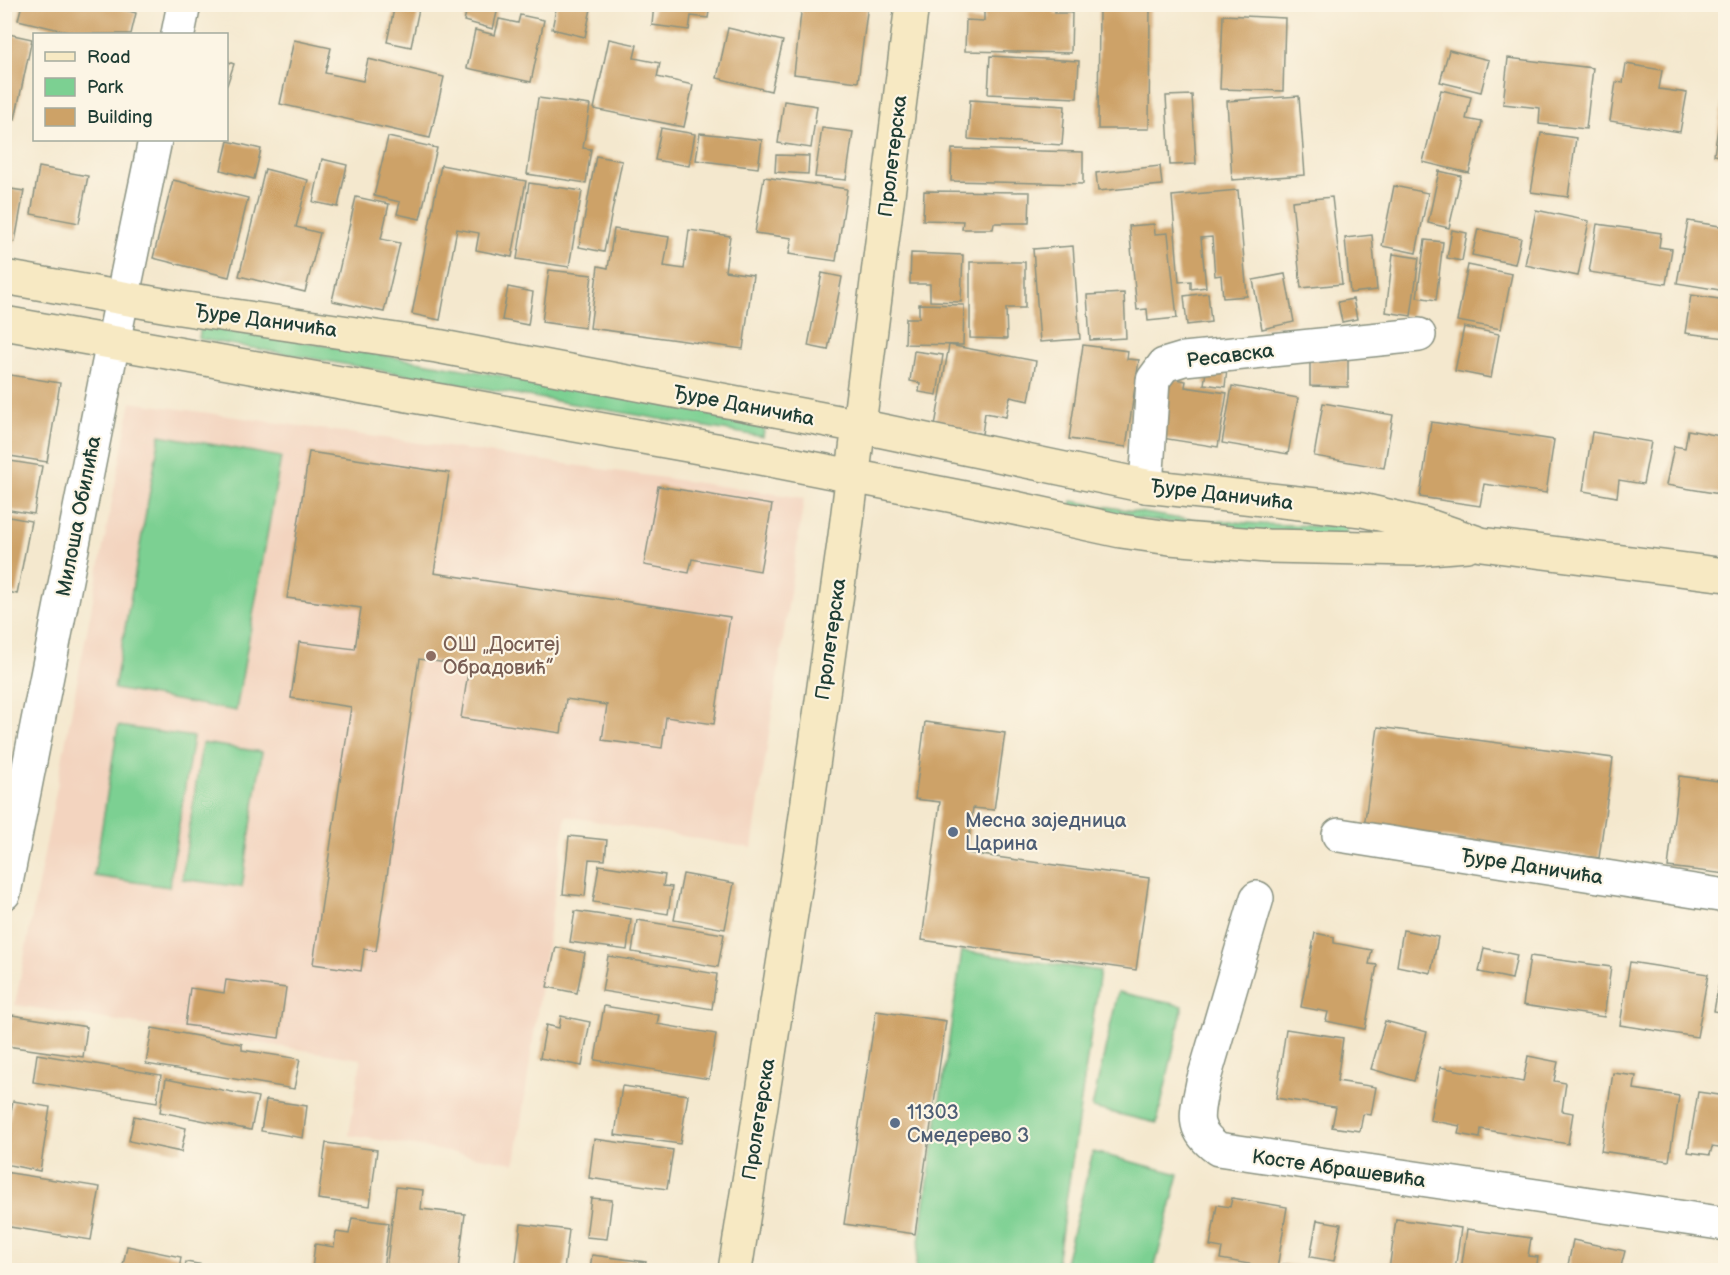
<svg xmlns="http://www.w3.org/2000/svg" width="1730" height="1275" font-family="'Balsamiq Sans',sans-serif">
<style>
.built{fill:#f3d4bf}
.green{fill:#7cd092;stroke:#4e8663;stroke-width:1.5}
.building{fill:#cda267}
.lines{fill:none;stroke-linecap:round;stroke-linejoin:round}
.street-casing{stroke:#8a9281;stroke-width:36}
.secondary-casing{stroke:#8a9281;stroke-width:36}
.street{stroke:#fff;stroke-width:33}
.secondary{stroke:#f7e9c3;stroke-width:33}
.education-dot{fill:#8d6e63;stroke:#fcf5e5;stroke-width:2}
.service-dot{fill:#5c6f8a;stroke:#fcf5e5;stroke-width:2}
.labels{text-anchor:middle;stroke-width:4.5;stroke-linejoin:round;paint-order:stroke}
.street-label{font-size:20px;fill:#1f3d34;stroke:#fcf5e5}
.education-label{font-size:20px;fill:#785e54;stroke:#fcf5e5;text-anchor:start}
.service-label{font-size:20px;fill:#4e5e75;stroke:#fcf5e5;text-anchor:start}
</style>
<rect width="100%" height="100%" fill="#fcf5e5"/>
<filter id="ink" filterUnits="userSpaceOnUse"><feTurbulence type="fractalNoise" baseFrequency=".0167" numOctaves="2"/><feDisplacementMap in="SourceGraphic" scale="12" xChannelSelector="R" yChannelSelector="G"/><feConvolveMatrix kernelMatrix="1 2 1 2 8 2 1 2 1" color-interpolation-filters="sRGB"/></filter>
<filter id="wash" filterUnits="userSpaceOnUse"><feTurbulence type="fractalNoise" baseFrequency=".008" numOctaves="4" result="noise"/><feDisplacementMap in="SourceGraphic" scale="24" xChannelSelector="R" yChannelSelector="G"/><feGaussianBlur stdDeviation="1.35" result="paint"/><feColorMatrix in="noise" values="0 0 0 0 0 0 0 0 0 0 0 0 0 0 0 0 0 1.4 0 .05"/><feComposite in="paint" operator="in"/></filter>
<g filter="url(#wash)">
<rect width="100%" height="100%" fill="#f4e8ce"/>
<path class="built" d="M131 402 804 498 752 848 566 816 515 1163 349 1135 361 1059 15 1005Z"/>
<path class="green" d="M201 324 765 421 763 437 199 339Z
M160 435 281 457 236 711 114 689Z
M1072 501 1175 518 1262 524 1318 526 1347 524V536L1315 540 1069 510Z
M118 726 193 737 169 887 94 876Z
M202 743 262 752 242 887 182 879Z
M962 951 1100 971 1056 1270H915Z
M1118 992 1183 1006 1157 1123 1092 1108Z
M1093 1152 1179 1174 1154 1270H1063Z"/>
<g id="blocks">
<path class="building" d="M22 4H105L136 13 131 34H76L18 20Z
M395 4H420L411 47 387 42Z
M468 4H499L493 29 464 21Z
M557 4H592L585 37 552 29Z
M654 4H710L708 18 691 16 689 30 652 25Z
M802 4H868L858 82 794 74Z
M984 4 1055 5V13H1072L1071 53 965 51 966 20 984 21Z
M1099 7H1150L1149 129H1098Z
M520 15 544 20 531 82 467 68 475 30 495 35 499 19 518 23Z
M1223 15 1285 18 1283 91 1220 89Z
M728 28 783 41 771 91 717 78Z
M4 33 32 39 15 119 4 116Z
M609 39 637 45 634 58 660 63 657 77 693 85 684 127 594 109Z
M294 40 331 48 325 73 363 81 368 59 444 77 430 138 280 104Z
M1449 50 1489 60 1481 92 1440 82Z
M990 56 1079 61 1077 98 988 94Z
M1508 58 1593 68 1586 129 1539 124 1540 108 1503 104Z
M226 61 234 64 227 85H226Z
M1626 64 1662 70 1659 89 1687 93 1680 132 1610 121 1616 82 1623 83Z
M1724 89H1726V157L1714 155Z
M1441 90 1471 97 1466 119 1482 122 1469 173 1423 162Z
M1192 95 1196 164 1170 165 1166 96Z
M1299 96 1305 175 1232 180 1227 101Z
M538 98 590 105 583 148 591 149 586 183 527 174Z
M970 100 1065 106 1062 145 968 139Z
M784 101 817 106 811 148 778 143Z
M661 128 695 134 689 166 655 160Z
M822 128 853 132 846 180 815 177Z
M700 133 762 140 758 168 696 160Z
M1541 133 1576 138 1568 197 1531 192Z
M388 137 437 148 420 219 397 214 400 202 374 196Z
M228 141 261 149 254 179 221 170Z
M952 149 1083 152V184L951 181Z
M776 155 809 156 808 174 775 172Z
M596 156 622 161 604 252 579 247Z
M322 159 347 165 338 207 313 202Z
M441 165 526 181 512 257 476 250 479 233 457 229 440 320 412 314Z
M1160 166 1162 185 1098 191 1096 173Z
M39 167 88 176 79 223 31 214Z
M265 169 308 180 296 227 320 233 305 292 239 276Z
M1439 171 1461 176 1449 228 1428 223Z
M764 177 847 189 836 261 789 254 792 238 755 233Z
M173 180 248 198 229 277 153 258Z
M529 183 582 191 569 267 517 259Z
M1394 186 1428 193 1416 253 1382 246Z
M4 188 24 191 15 242 4 240Z
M1238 190 1247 296 1223 298 1221 275 1215 276 1212 237 1201 238 1206 287 1191 289V281L1179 282 1172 196Z
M924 191 1030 192 1029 223H994L993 229H962L963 221 923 220Z
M356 197 389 204 381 239 400 243 384 312 332 301Z
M1332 197 1342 284 1301 288 1292 201Z
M1536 210 1589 221 1578 276 1525 265Z
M1688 221 1726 227V291L1677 283Z
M1154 224 1155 234 1168 233 1177 318 1148 321 1147 309 1137 310 1129 226Z
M1597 224 1661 233 1659 247 1672 249 1666 284 1589 272Z
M614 229 669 237 664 266 684 269 689 230 730 236 725 271 753 275 743 349 590 328 598 266 608 268Z
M1478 229 1521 238 1515 264 1472 255Z
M1452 230 1467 233 1462 261 1447 258Z
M1372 235 1377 290 1350 293 1345 238Z
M1425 240 1443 242 1436 300 1417 297Z
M1073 246 1080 339 1040 342 1033 249Z
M911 253 963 255 961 302 930 301V284H910Z
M1393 254 1419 258 1411 316 1386 312Z
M970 262H1025V308H1006L1007 339 970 338Z
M1468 265 1512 274 1501 329 1457 321Z
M549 270 592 275 585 328 542 322Z
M822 273 842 277 828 350 808 346Z
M1285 274 1294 322 1262 329 1253 280Z
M508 287 533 292 528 325 502 320Z
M1124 293 1126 338 1090 340 1087 295Z
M1208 293 1211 322 1187 325 1184 296Z
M1691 295 1726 300V338L1685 333Z
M1353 299 1357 319 1342 322 1338 302Z
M919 304 964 305 963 345 905 344 906 318H919Z
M1464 327 1499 334 1491 378 1455 371Z
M949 345 1036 361 1029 401 1010 397 1006 417 985 413 982 434 935 426Z
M1083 345 1128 351 1127 359 1139 360 1126 447 1069 439Z
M914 351 943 355 937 395 919 392 920 383 910 381Z
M1310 359 1348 360V387L1310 386Z
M1207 366 1227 369 1225 387 1204 384Z
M4 374 60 383 47 462 4 455Z
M1164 377 1186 381 1185 387 1227 393 1218 447 1155 437Z
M1232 386 1298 398 1288 454 1222 443Z
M1323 403 1393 415 1384 468 1314 456Z
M1431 422 1554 440 1546 493 1484 484 1480 506 1420 497Z
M1688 430 1726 437V495L1666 485 1674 446 1685 448Z
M1592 432 1651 442 1643 484 1619 480 1617 497 1583 491Z
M309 452 449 473 434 573 730 617 714 724 666 717 662 748 602 740 607 705 566 699 561 733 461 718 469 666 419 659 376 951 364 949 361 971 313 964 351 707 291 698 299 642 355 649 361 608 287 598Z
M4 460 42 466 34 514 4 509Z
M658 486 772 505 760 571 692 559 689 573 644 565Z
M4 516 31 521 17 594 4 591Z
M925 722 1005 733 994 810 973 808 967 853 1149 878 1136 970 922 940 940 802 915 799Z
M1378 727 1613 758 1599 858 1364 827Z
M1679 776 1726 782V874L1668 867Z
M569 836 607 840 605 860 589 859 585 896 563 894Z
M599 865 665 875 663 886 672 887 668 914 593 902Z
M683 874 734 883 725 929 674 920Z
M575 911 631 919 627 950 570 942Z
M637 920 724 934 718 967 632 952Z
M1403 930 1438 937 1431 973 1397 966Z
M1315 933 1334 937V943L1372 950 1369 964 1377 965 1365 1029 1326 1021 1328 1012 1301 1007Z
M556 947 585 953 577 993 547 987Z
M1484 948 1517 955 1512 979 1479 972Z
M608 956 717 974 712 1009 602 991Z
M1530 956 1611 967 1604 1017 1523 1005Z
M1630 962 1708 974 1697 1037 1620 1025Z
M226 980 286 988 279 1038 185 1025 190 988 224 993Z
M1719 983 1726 985V1013L1714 1011Z
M604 1006 659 1015 657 1024 716 1034 709 1079 595 1060Z
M876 1011 946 1021 915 1234 844 1224Z
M12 1015 87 1027 83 1057 7 1046Z
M561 1016 590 1022 582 1066 540 1058 546 1025 559 1028Z
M1385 1021 1427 1032 1414 1081 1371 1069Z
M152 1028 242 1044V1050L300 1059 294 1089 146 1064Z
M1286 1029 1343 1038 1337 1081 1376 1087 1371 1115 1363 1114 1360 1131 1332 1127 1336 1107 1276 1098Z
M37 1054 161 1075 157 1102 33 1082Z
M1528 1056 1558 1062 1554 1081 1566 1083 1562 1111 1573 1113 1568 1144 1481 1129 1480 1138 1458 1134 1460 1126 1430 1120 1440 1067 1523 1082Z
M1613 1073 1636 1076 1634 1089 1679 1096 1669 1161 1601 1151Z
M166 1079 258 1097 251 1130 160 1112Z
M622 1086 688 1095 680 1144 615 1135Z
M1698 1092 1726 1096V1149L1712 1147 1710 1155 1688 1152Z
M266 1100 307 1106 303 1138 261 1131Z
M13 1101 50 1107 40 1171 4 1164V1148Z
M134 1116 186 1128 181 1152 129 1141Z
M594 1139 673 1150 667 1189 589 1178Z
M326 1143 377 1150 370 1206 318 1199Z
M4 1172 100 1187 91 1240 4 1226Z
M396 1187 423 1190 421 1209 465 1214 458 1270H386Z
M591 1198 612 1200 607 1239 586 1237Z
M1232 1198 1287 1207 1277 1269 1220 1259 1222 1248 1210 1246 1217 1205 1230 1207Z
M352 1218 389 1223 383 1270H312L315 1244 334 1247 336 1232 349 1234Z
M1396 1219 1461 1228 1455 1270H1389Z
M1317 1220 1341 1224 1334 1261 1310 1257Z
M521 1224 569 1230 564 1270H515Z
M1467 1229 1531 1238 1528 1256 1538 1257 1536 1270H1461Z
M1573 1240 1625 1251 1620 1270H1567Z
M127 1246 181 1257 179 1270H122Z
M592 1255 646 1262 644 1270H590Z
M186 1262 227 1269V1270H184Z
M1283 1264 1310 1267 1309 1270H1283Z"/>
</g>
</g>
<g filter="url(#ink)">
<use href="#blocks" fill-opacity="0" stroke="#8a9281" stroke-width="1.5"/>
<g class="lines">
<defs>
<path id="street" d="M178 34 184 4
M1146 486 1153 380 1164 365 1184 359 1419 335
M1339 835 1726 896
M4 893 107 372 155 140
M1257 898 1203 1082C1197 1114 1189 1128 1218 1149L1726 1224"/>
<path id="secondary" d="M4 277 180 308 437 346 859 426 1146 486 1362 510 1423 524 1481 544 1726 575
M4 323 755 457 1010 507 1121 531 1170 538 1267 546 1416 549 1467 545
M735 1270 802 844 845 536 912 4"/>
</defs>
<use href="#street" class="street-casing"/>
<use href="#secondary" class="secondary-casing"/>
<use href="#street" class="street"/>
<use href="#secondary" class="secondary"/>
</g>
</g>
<circle class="education-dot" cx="431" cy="656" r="6"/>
<g class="service-dot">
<circle cx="953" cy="832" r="6"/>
<circle cx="895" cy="1123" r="6"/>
</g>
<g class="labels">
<g class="street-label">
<text transform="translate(892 156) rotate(-83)" y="7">Пролетерска</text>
<text transform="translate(266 320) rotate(8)" y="7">Ђуре Даничића</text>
<text transform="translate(1230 355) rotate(-7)" y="7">Ресавска</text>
<text transform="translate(744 405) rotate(11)" y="7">Ђуре Даничића</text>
<text transform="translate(1222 494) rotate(7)" y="7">Ђуре Даничића</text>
<text transform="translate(78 516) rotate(-79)" y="7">Милоша Обилића</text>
<text transform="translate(830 639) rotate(-82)" y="7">Пролетерска</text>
<text transform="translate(1532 866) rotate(9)" y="7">Ђуре Даничића</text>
<text transform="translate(758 1119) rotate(-81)" y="7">Пролетерска</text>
<text transform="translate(1339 1168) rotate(8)" y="7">Косте Абрашевића</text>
</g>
<g class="education-label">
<text x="443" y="651">ОШ „Доситеј<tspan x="443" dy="23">Обрадовић”</tspan></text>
</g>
<g class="service-label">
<text x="965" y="827">Месна заједница<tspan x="965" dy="23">Царина</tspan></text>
<text x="907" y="1119">11303<tspan x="907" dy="23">Смедерево 3</tspan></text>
</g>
</g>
<rect width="1730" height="1275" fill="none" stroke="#fcf5e5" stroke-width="24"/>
<rect x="33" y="33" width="195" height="108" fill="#fcf5e5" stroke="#a4ab9e" stroke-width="1.5"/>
<rect x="45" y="52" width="30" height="9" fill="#f7e9c3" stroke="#a4ab9e" stroke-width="1.5"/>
<text x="87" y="63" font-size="18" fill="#1f3d34">Road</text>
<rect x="45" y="78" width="30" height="18" fill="#7cd092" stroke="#a4ab9e" stroke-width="1.5"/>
<text x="87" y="93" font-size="18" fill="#1f3d34">Park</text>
<rect x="45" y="108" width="30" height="18" fill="#cda267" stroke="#a4ab9e" stroke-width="1.5"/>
<text x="87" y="123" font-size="18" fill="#1f3d34">Building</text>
</svg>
